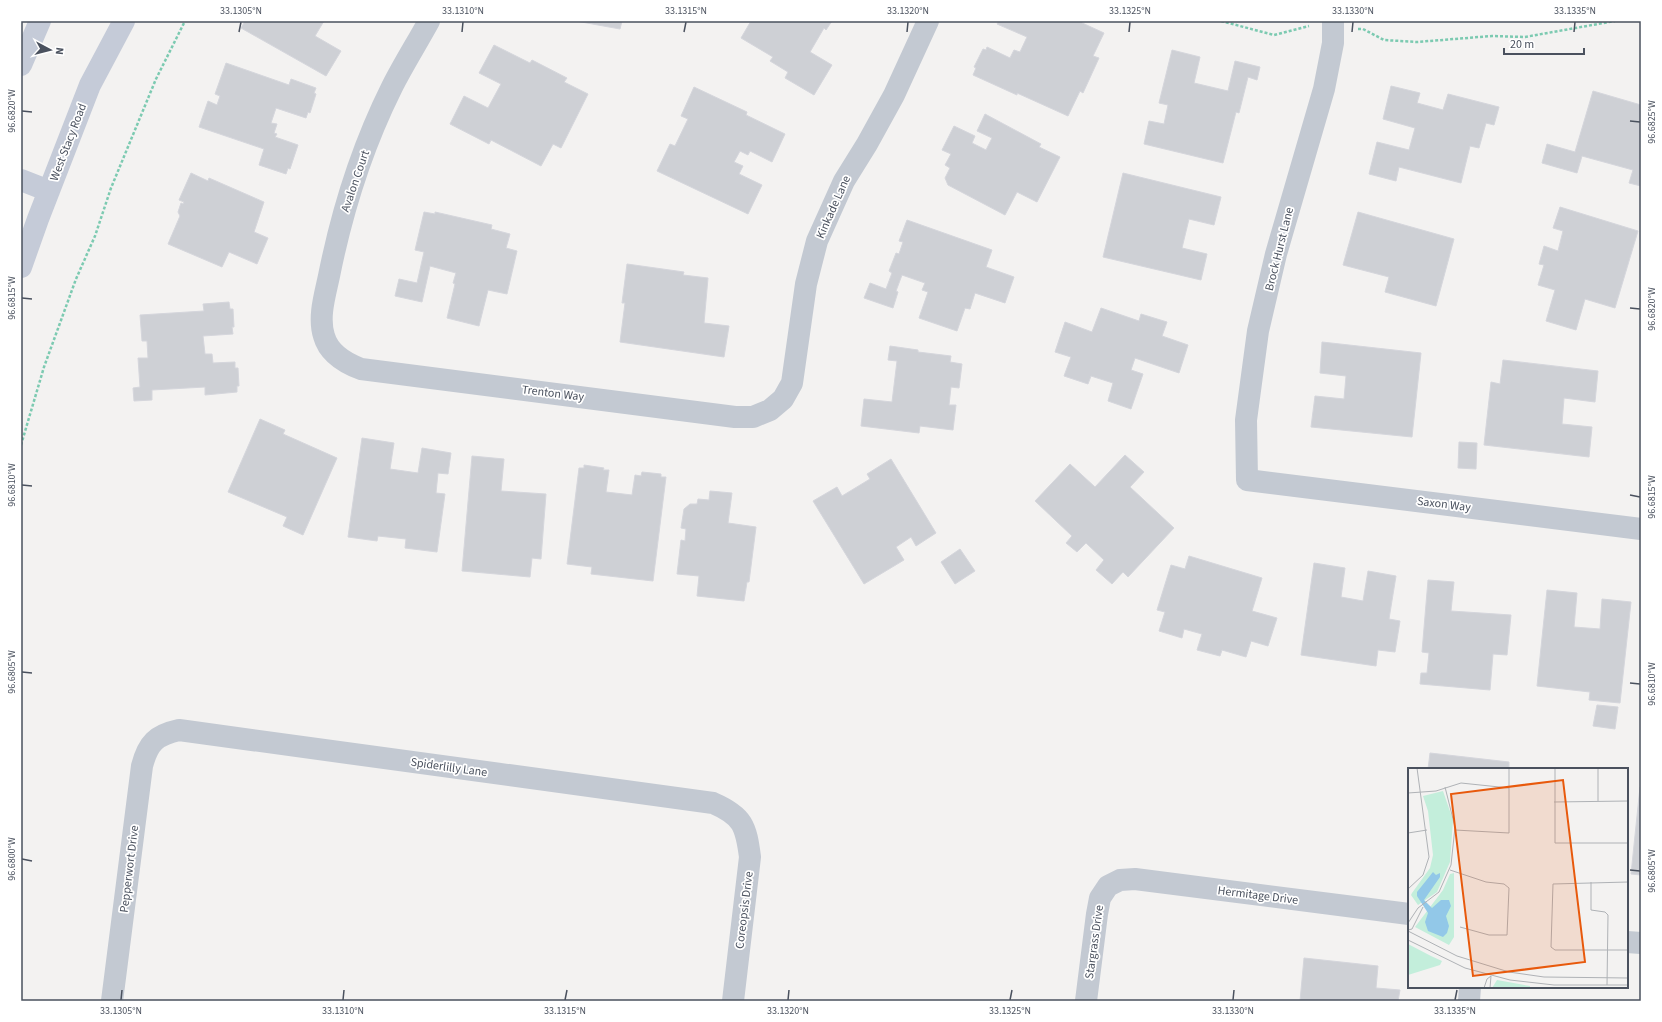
<svg xmlns="http://www.w3.org/2000/svg" width="1662" height="1022" font-family="'Source Sans 3',sans-serif">
<style>
.building{fill:#ced0d5;stroke:#d5d6dc}
.lines{fill:none;stroke-linecap:round;stroke-linejoin:round}
.path{stroke:#7ccab1;stroke-width:2.5;stroke-dasharray:3 2;stroke-linecap:butt}
.minor{stroke:#c3c9d2;stroke-width:22}
.secondary{stroke:#c5cbd8;stroke-width:22}
.ticks{fill:none;stroke:#4a515e;stroke-width:1.5}
.labels{text-anchor:middle;stroke-width:3.5;stroke-linejoin:round;paint-order:stroke}
.street-label{font-size:12px;fill:#4a515e;stroke:#fff}
.inset-road{fill:none;stroke:#afb2b6;stroke-width:1}
.view{fill:#e8590c;fill-opacity:0.15;stroke:#e8590c;stroke-width:2}
.inset-edge{fill:none;stroke:#4a515e;stroke-width:2}
.neatline{fill:none;stroke:#4a515e;stroke-width:1.5}
.ticks-label{font-size:10px;text-anchor:middle;fill:#4a515e}
</style>
<rect width="100%" height="100%" fill="#f3f2f1"/>
<path class="building" d="M245 21H324L315 36 341 51 326 76 241 28Z
M576 21H622L620 29Z
M751 21H832L826 30 824 28 810 52 832 65 814 95 785 78 788 72 770 61 773 57 741 38Z
M999 21H1078L1104 33 1093 56 1099 58 1083 93 1080 91 1068 116 1017 93V95L973 75 976 68 974 67 983 49 986 50 987 47 1010 58 1014 50 1020 52 1027 37 997 24Z
M494 45 530 63 532 60 567 78 564 82 588 94 561 148 553 144 541 166 491 140 489 144 450 124 464 96 488 108 501 84 479 73Z
M1172 50 1200 57 1194 83 1228 91 1235 61 1260 67 1257 80 1248 77 1239 113 1236 112 1223 163 1144 144 1149 121 1164 124 1168 105 1159 103Z
M226 63 289 85 291 79 316 88 314 93 316 94 310 113 308 112 306 118 276 108 271 123 277 124 274 133 277 134 275 137 298 145 290 169 288 168 286 174 259 165 264 149 199 127 208 101 217 105 220 96 215 94Z
M1391 86 1420 93 1417 103 1443 110 1448 94 1499 107 1494 125 1486 123 1479 148 1470 146 1461 183 1399 167 1396 181 1369 174 1377 142 1409 150 1415 128 1383 119Z
M694 87 747 112 746 115 785 134 772 162 750 151 748 155 740 151 734 162 743 166 739 174 762 185 748 214 657 171 670 144 675 146 688 119 681 116Z
M1593 91 1641 105V186L1629 183 1633 170 1582 156 1577 173 1542 163 1547 144 1575 152Z
M985 114 1041 144 1039 147 1060 157 1037 202 1017 192 1005 215 948 185 945 178 950 168 945 165 951 154 942 150 954 126 975 136 972 143 986 150 992 138 977 131Z
M191 173 208 181 209 178 264 202 254 232 268 238 257 264 229 252 222 267 168 244 180 216 178 212 181 203 183 204 184 202 179 200Z
M1123 173 1221 197 1214 225 1189 219 1182 248 1207 254 1201 280 1103 257Z
M1560 207 1638 231 1615 308 1585 299 1576 330 1546 321 1555 290 1538 285 1544 265 1539 264 1544 246 1558 251 1563 231 1553 228Z
M424 212 435 214V212L492 225 491 229 510 234 506 248 517 251 507 294 488 290 479 326 447 318 455 284 453 283 456 273 430 266 422 302 395 296 399 279 417 283 424 252 415 250Z
M1358 212 1454 239 1436 306 1385 292 1389 277 1343 265Z
M907 220 992 250 986 267 1014 277 1005 303 975 293 970 309 965 308 957 331 919 318 928 292 922 290 925 283 902 275 896 291 898 292 893 308 864 298 870 283 886 289 892 273 889 271 896 253 899 254 903 242 899 241Z
M627 264 684 272 683 275 708 278 704 323 729 326 724 357 620 342 625 303H622Z
M229 302 230 309H233L234 327H232L233 334 203 336 205 354H212L213 363 235 362V368H238L239 386H237V392L205 395V387L152 390V400L134 401 133 388 140 387 138 358H148L147 341H142L140 315 204 311 203 304Z
M1101 308 1139 321 1141 314 1167 322 1162 336 1188 345 1179 373 1135 358 1131 370 1143 374 1131 409 1108 401 1113 383 1091 376 1088 384 1064 376 1071 357 1055 352 1065 322 1092 332Z
M1322 342 1421 353 1412 437 1311 427 1315 396 1344 399 1346 376 1320 373Z
M890 346 918 350V352L951 356 950 362 962 364 959 388 951 387 949 405H956L953 430 920 426 919 433 861 426 864 399 892 402 897 361 888 360Z
M1503 360 1598 371 1595 402 1564 398 1562 424 1592 427 1589 457 1484 445 1491 382 1500 384Z
M260 419 285 430 283 434 337 458 303 535 283 526 287 517 228 492Z
M362 438 394 443 390 469 418 473 422 448 451 453 448 474 438 473 436 493 445 494 437 552 405 548 406 539 378 536 377 541 348 537Z
M1459 442 1477 443 1476 469 1458 468Z
M1125 455 1144 472 1130 487 1174 528 1128 577 1123 572 1112 584 1096 570 1104 560 1086 543 1077 552 1066 543 1072 536 1035 501 1070 464 1095 487Z
M472 456 504 459 501 491 546 494 541 559 532 558 530 577 462 571Z
M891 459 936 533 916 546 911 537 896 547 904 560 864 584 813 501 837 487 842 496 870 479 867 474Z
M584 465 604 468 603 470H609L606 492 632 495 635 475 641 476 642 472 661 474V477H666L653 581 591 574 592 567 567 564 579 468H584Z
M710 491 732 493 728 523 756 527 749 582H747L744 601 697 596 699 576 677 574 681 540 685 541 686 529 681 528 684 509 690 504H697L698 499 709 500Z
M960 549 975 571 955 584 941 562Z
M1189 556 1262 578 1252 611 1277 618 1268 646 1251 641 1246 657 1222 650 1220 656 1197 650 1202 634 1184 629 1182 638 1159 631 1165 612 1157 610 1171 565 1185 569Z
M1314 563 1345 568 1341 597 1363 601 1368 571 1396 576 1389 619 1400 621 1395 652 1378 650 1376 666 1301 655Z
M1428 580 1454 582 1451 611 1511 615 1507 655 1493 654 1490 690 1420 684 1421 673H1427L1429 653 1422 652Z
M1547 590 1577 593 1574 627 1600 629 1602 599 1631 602 1620 703 1589 700 1590 692 1537 686Z
M1597 705 1618 707 1615 729 1593 726Z
M1430 753 1509 762V769H1428Z
M1640 787H1641V875L1631 874Z
M1304 958 1378 966 1376 988 1400 990 1398 1001H1300Z"/>
<g class="lines">
<path class="path" d="M1221 21 1274 35 1309 26
M1358 29H1363L1384 40 1417 42 1492 36 1525 37 1615 21
M21 445 44 367 76 279 95 236 111 188 156 79 185 21"/>
<path class="minor" d="M429 21C417 43 403 65 392 87 362 147 342 211 329 276 325 295 318 317 324 336 329 354 345 363 361 369L735 417H753L770 410 783 399 792 383 806 284 817 241 844 181 867 144 894 95 928 21
M1333 21V43L1324 89 1276 254 1258 331 1246 420 1247 480 1641 529
M1627 942 1641 943
M112 1001 142 766C148 743 156 735 179 730L713 803C743 816 746 826 750 857L733 1001
M1086 1001 1097 914 1100 898 1108 886 1120 880 1135 879 1409 914
M1469 1001 1470 987"/>
<path class="secondary" d="M21 65 40 21
M21 180 49 191
M21 267 38 219 90 85 124 21"/>
</g>
<path class="ticks" d="M239 32 241 22M462 32 463 22M684 32 686 22M907 32 908 22M1129 32 1130 22M1352 32 1353 22M1574 32 1575 22M22 111 32 112M1630 121 1640 122M22 298 32 299M1630 308 1640 309M22 485 32 486M1630 495 1640 497M22 672 32 673M1630 683 1640 684M22 859 32 861M1630 870 1640 871M121 1000 122 990M343 1000 344 990M565 1000 567 990M788 1000 789 990M1010 1000 1012 990M1233 1000 1234 990M1455 1000 1457 990"/>
<g class="labels">
<g class="street-label">
<text transform="translate(68 142) rotate(-69)" y="4">West Stacy Road</text>
<text transform="translate(355 181) rotate(-71)" y="4">Avalon Court</text>
<text transform="translate(833 207) rotate(-66)" y="4">Kinkade Lane</text>
<text transform="translate(1279 249) rotate(-76)" y="4">Brock Hurst Lane</text>
<text transform="translate(553 393) rotate(7)" y="4">Trenton Way</text>
<text transform="translate(1444 504) rotate(7)" y="4">Saxon Way</text>
<text transform="translate(449 767) rotate(8)" y="4">Spiderlilly Lane</text>
<text transform="translate(129 869) rotate(-83)" y="4">Pepperwort Drive</text>
<text transform="translate(1258 895) rotate(7)" y="4">Hermitage Drive</text>
<text transform="translate(744 910) rotate(-83)" y="4">Coreopsis Drive</text>
<text transform="translate(1094 942) rotate(-82)" y="4">Stargrass Drive</text>
</g>
</g>
<g transform="translate(1408 768)">
<rect width="220" height="220" fill="#f3f2f1"/>
<path d="M35 23 45 52 42 94 29 124 10 137 3 127 4 125 22 100 25 87 20 43 15 28ZM46 105V169L41 177 7 159 35 122 42 106ZM0 176 23 188 34 193 32 197 0 207ZM89 212 122 218V220H84Z" fill="#c3eedb"/>
<path d="M25 104 28 107 32 105V109L16 132 24 140 33 132H41L43 138 38 148 41 158 39 165 35 169 20 163 17 154 20 145 9 128V124Z" fill="#92c8e8"/>
<path class="inset-road" d="M147 0V75H220M190 0V33M0 25 28 23 53 15 101 20M146 34 220 33M47 62 101 65V0M0 65 19 62M42 102 78 114 96 116 101 120 99 167H81L52 159M183 114V142L197 144 200 147 199 217M220 114 145 116 143 179 147 182H220M0 121 15 107 21 89 9 0M0 155 10 140 31 124 43 97 47 59 37 19M0 162 4 161 15 139M0 163 49 188 101 204 136 209 220 210M0 172 57 200 102 212 146 217H220M76 220 79 211 83 208 82 220"/>
<path class="view" d="M155 12 177 194 65 208 43 26Z"/>
<rect width="220" height="220" class="inset-edge"/>
</g>
<rect width="1662" height="1022" fill="none" stroke="#ffffff" stroke-width="44"/>
<g transform="translate(50 50) rotate(97)" stroke="#ffffff" stroke-width="3" paint-order="stroke">
<path d="M0-3L7 15L0 10L-7 15Z" fill="#4a515e"/>
<text y="-6" font-size="11" font-weight="bold" text-anchor="middle" fill="#4a515e">N</text>
</g>
<path d="M1504 48v6h80v-6" fill="none" stroke="#4a515e" stroke-width="2"/>
<text x="1510" y="48" font-size="12" fill="#4a515e" stroke="#ffffff" stroke-width="3" paint-order="stroke">20 m</text>
<rect x="22" y="22" width="1618" height="978" class="neatline"/>
<g class="ticks-label">
<text x="241" y="14">33.1305°N</text>
<text x="463" y="14">33.1310°N</text>
<text x="686" y="14">33.1315°N</text>
<text x="908" y="14">33.1320°N</text>
<text x="1130" y="14">33.1325°N</text>
<text x="1353" y="14">33.1330°N</text>
<text x="1575" y="14">33.1335°N</text>
<text transform="translate(11 111) rotate(-90)" y="4">96.6820°W</text>
<text transform="translate(1651 122) rotate(-90)" y="4">96.6825°W</text>
<text transform="translate(11 298) rotate(-90)" y="4">96.6815°W</text>
<text transform="translate(1651 309) rotate(-90)" y="4">96.6820°W</text>
<text transform="translate(11 485) rotate(-90)" y="4">96.6810°W</text>
<text transform="translate(1651 497) rotate(-90)" y="4">96.6815°W</text>
<text transform="translate(11 672) rotate(-90)" y="4">96.6805°W</text>
<text transform="translate(1651 684) rotate(-90)" y="4">96.6810°W</text>
<text transform="translate(11 859) rotate(-90)" y="4">96.6800°W</text>
<text transform="translate(1651 871) rotate(-90)" y="4">96.6805°W</text>
<text x="121" y="1014">33.1305°N</text>
<text x="343" y="1014">33.1310°N</text>
<text x="565" y="1014">33.1315°N</text>
<text x="788" y="1014">33.1320°N</text>
<text x="1010" y="1014">33.1325°N</text>
<text x="1233" y="1014">33.1330°N</text>
<text x="1455" y="1014">33.1335°N</text>
</g>
</svg>
